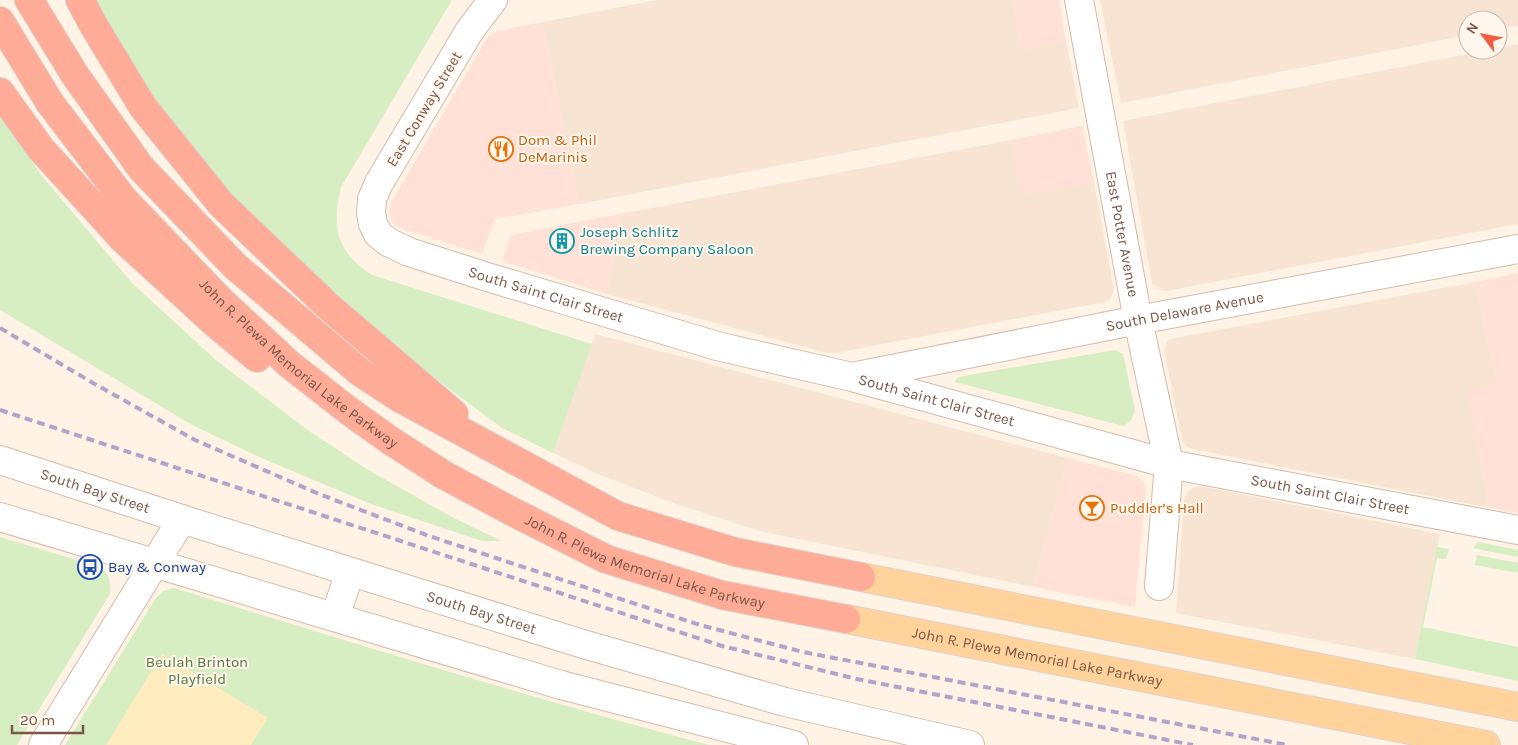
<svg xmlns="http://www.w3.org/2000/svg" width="1518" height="745" font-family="Karla,sans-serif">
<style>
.residential{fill:#f7e4d3}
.commercial{fill:#ffe1d8}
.green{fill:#d7eec2}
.sand{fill:#ffecbe}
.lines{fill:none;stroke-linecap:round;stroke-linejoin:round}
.minor-casing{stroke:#d4bbad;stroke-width:30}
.secondary-casing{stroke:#d7bba9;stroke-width:30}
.primary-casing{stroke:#dcd3cf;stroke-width:30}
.motorway-casing{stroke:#dcd3cf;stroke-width:30}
.minor{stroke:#fff;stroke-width:28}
.secondary{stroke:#fff;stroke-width:28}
.primary{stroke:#ffd39b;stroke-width:28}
.motorway{stroke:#feab97;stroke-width:28}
.rail{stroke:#b5a2ca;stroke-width:4;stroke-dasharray:8 5;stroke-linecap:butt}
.labels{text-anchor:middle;stroke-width:4;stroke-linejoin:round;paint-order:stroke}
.street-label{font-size:15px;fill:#7a5647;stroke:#fff7ed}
.food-label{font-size:15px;fill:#c56008;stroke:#fff7ed;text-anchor:start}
.culture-label{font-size:15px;fill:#0d838f;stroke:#fff7ed;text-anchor:start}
.transit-label{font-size:15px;fill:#164399;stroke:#fff7ed;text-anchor:start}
.park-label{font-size:15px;fill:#527a3c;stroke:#fff7ed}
</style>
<rect width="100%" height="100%" fill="#fef3e5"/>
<path class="residential" d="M657 0H1012L1022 50 1066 41 1079 108 579 204 543 22Z
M1100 0H1518V26L1498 29V20H1468V35L1121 103Z
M1518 44V224L1166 291 1160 290 1152 283 1123 121 1488 50H1498V48Z
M1011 140 1022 195 1094 182 1114 291 1109 300 1104 302 835 353H828L607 294 620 214Z
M1475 282 1497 384 1468 392 1488 499 1485 507 1192 449 1185 445 1182 440 1164 350 1167 341 1170 339Z
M595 334 1067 458 1034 587 760 531 676 504 598 474 553 453Z
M1200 486 1440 534 1415 659 1176 613 1184 500 1188 492 1193 488Z"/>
<path class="commercial" d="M1012 0H1059L1066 41 1022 50Z
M543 22 579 204 495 219 482 254 400 228 394 224 389 212 391 203 487 38 491 34 497 31Z
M1082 126 1094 182 1021 196 1011 140Z
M620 214 607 294 502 261 511 235Z
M1518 273V513L1485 507 1488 499 1467 391 1497 384 1475 282Z
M1067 458 1137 476 1144 483 1146 488 1135 607 1034 587Z"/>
<path class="green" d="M94 0H452L341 187C331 227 337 253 372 275L592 344 553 453 502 428 400 352 290 256 204 167 140 84Z
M0 115 42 176 132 283 217 361 309 431 365 468 450 516 501 541H482L371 504 259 457 192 425 0 310Z
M1115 350 1123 354 1124 358 1135 410C1133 418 1130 423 1123 426L955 382 957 378 963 376Z
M0 537 100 567C110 575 111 582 110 594L17 745H0Z
M1478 542 1518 550V557L1473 548Z
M1437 547 1449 549 1446 559 1437 558 1423 627 1518 647V681L1415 659Z
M1477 555 1518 563V573L1475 565Z
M174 588C352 642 529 698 709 745H65L156 598 163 591Z"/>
<path class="sand" d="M162 654 268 718 251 745H106Z"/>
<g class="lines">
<defs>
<g id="minor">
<path id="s1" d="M493 0 470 30 379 183 372 199 371 213 373 224 378 234 388 242 409 252 484 276 717 346 852 377 1169 464 1518 530"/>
<path id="s2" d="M1079 0 1138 320 1169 464 1159 586"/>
<path id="s3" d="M857 376 1138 320 1518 249"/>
<path d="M43 745 182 519"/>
</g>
<g id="secondary">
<path id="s4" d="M0 460 194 523 583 644 785 702 970 745"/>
<path d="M0 517 561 685 794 745"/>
<path d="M335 617 350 572"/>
</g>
<g id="primary">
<path d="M861 577 1518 707"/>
<path id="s5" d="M846 619 1486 745"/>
</g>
<g id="motorway">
<path d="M29 0 75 75 141 168 235 266 360 372 398 397 618 516 735 552 861 577"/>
<path d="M80 0 94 26 143 107 221 204 330 308 454 414"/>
<path id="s6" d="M0 21 50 103 124 200 220 300 289 364 349 411 391 441 444 475 511 511 606 559 722 595 846 619"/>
<path d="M0 92 41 149 123 239 217 325 257 358"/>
</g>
</defs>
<use href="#minor" class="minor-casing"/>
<use href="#secondary" class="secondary-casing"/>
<use href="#primary" class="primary-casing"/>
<use href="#motorway" class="motorway-casing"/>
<use href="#minor" class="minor"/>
<use href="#secondary" class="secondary"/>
<use href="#primary" class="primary"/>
<use href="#motorway" class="motorway"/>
<path class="rail" d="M0 328 93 383 195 440 319 494 429 536 700 625 803 652 1287 745
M0 410 722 646 857 679 1193 745"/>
</g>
<defs>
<symbol id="restaurant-ring" viewBox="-11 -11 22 22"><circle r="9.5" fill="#fff7ed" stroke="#e8710a" stroke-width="1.5"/><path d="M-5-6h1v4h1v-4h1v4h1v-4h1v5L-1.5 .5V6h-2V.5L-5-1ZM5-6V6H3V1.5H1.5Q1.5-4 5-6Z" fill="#e8710a"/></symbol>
<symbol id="building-ring" viewBox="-11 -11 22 22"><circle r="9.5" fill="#fff7ed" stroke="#0f9aa8" stroke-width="1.5"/><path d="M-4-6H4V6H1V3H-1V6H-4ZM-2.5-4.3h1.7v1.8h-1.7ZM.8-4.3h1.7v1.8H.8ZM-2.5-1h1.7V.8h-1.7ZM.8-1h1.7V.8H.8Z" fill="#0f9aa8"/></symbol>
<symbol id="bar-ring" viewBox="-11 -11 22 22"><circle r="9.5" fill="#fff7ed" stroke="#e8710a" stroke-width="1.5"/><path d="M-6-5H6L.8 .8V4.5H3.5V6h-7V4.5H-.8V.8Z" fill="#e8710a"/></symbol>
<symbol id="bus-ring" viewBox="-11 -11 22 22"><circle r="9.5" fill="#fff7ed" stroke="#1a4fb4" stroke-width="1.5"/><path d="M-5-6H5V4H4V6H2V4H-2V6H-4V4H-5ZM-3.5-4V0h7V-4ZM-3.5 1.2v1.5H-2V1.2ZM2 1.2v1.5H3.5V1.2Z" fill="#1a4fb4"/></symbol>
</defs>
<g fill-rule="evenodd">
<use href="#restaurant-ring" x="487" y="135" width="28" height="28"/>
<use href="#building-ring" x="548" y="227" width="28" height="28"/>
<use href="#bar-ring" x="1078" y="494" width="28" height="28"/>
<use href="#bus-ring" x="76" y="553" width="28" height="28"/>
</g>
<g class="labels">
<g class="street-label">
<text transform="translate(424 109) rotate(-59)" y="5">East Conway Street</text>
<text dy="5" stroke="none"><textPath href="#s2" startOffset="238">East Potter Avenue</textPath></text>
<text dy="5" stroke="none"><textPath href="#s1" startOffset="449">South Saint Clair Street</textPath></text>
<text dy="5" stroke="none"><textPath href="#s3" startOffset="334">South Delaware Avenue</textPath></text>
<text dy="5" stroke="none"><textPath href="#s6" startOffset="458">John R. Plewa Memorial Lake Parkway</textPath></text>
<text dy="5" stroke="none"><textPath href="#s1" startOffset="854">South Saint Clair Street</textPath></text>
<text dy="5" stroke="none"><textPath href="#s4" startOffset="100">South Bay Street</textPath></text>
<text dy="5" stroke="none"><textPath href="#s1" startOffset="1259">South Saint Clair Street</textPath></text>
<text dy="5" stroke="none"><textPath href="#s6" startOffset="862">John R. Plewa Memorial Lake Parkway</textPath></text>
<text dy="5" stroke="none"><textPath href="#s4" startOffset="505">South Bay Street</textPath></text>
<text dy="5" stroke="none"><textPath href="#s5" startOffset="195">John R. Plewa Memorial Lake Parkway</textPath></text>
</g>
<g class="food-label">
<text x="518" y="145">Dom &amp; Phil<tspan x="518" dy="17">DeMarinis</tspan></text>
<text x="1110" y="513">Puddler’s Hall</text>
</g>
<g class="culture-label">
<text x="580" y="237">Joseph Schlitz<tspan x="580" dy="17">Brewing Company Saloon</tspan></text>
</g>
<g class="transit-label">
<text x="108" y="572">Bay &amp; Conway</text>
</g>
<g class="park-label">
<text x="197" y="667">Beulah Brinton<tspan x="197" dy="17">Playfield</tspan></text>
</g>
</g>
<g transform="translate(1483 35) rotate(302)"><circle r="24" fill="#fff7ed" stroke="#cab7ab"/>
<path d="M0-4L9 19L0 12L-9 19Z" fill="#f25c40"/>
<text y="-8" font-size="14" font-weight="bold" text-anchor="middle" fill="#7a5647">N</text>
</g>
<path d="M12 725v8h71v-8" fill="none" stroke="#7a5647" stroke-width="2.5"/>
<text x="20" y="725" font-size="15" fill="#7a5647" stroke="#fff7ed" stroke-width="4" paint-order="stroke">20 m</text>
</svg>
